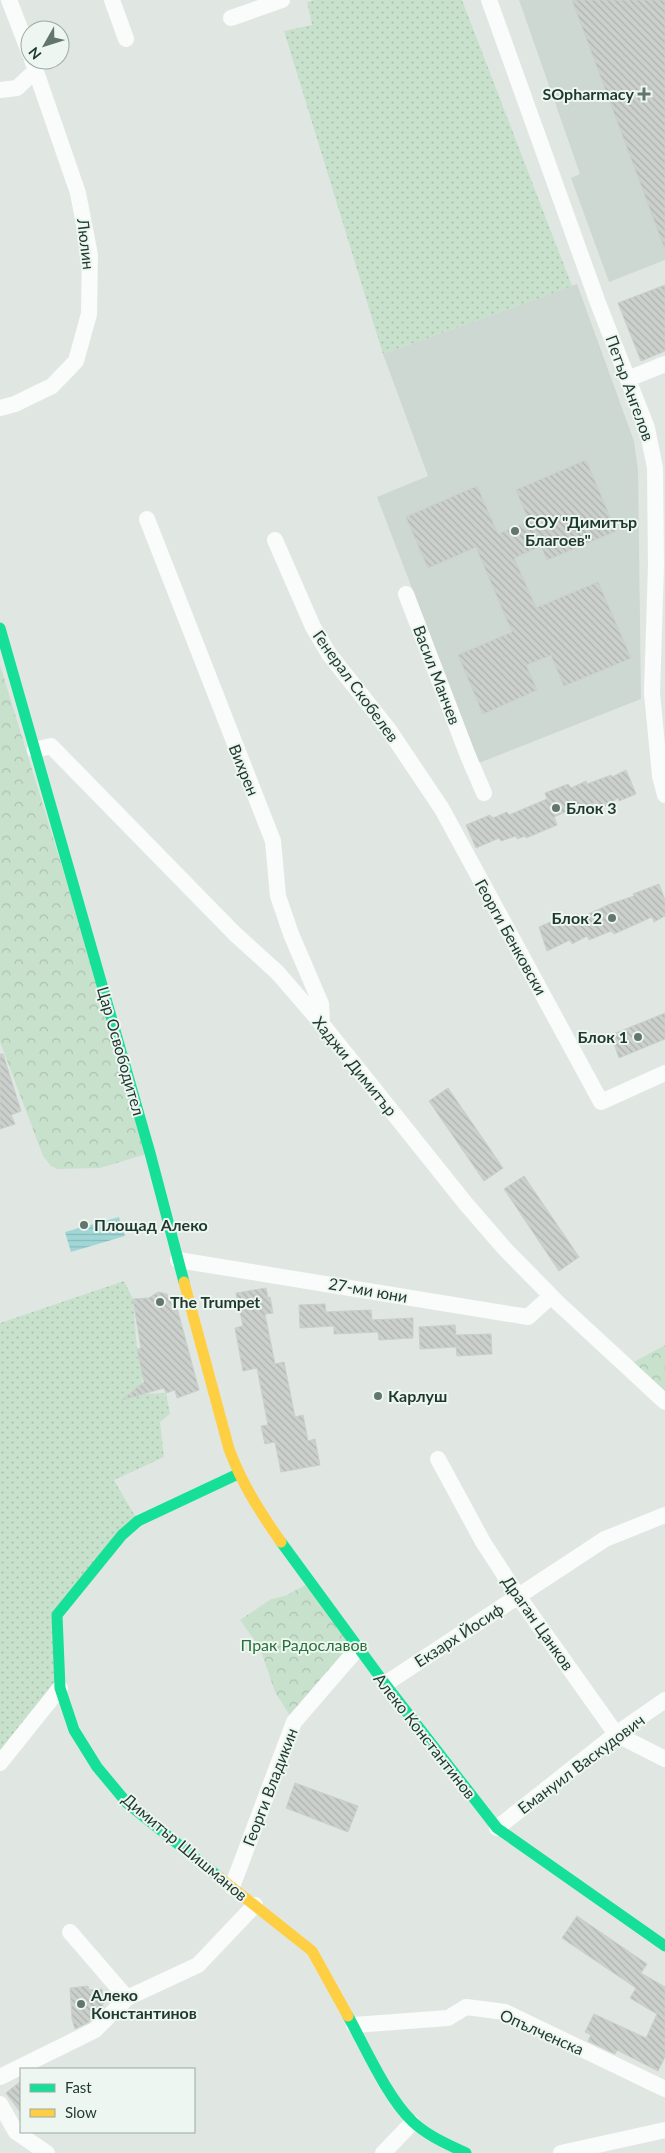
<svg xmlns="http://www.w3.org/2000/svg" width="665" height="2153" font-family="Lato,sans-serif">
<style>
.built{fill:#ced8d2}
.grass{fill:url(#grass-dots)}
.park{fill:url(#park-crowns)}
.water{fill:url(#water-rules)}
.building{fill:url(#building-back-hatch);stroke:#c9d0cc}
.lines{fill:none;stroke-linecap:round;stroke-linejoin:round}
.street{stroke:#fafbfb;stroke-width:16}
.fast{stroke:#16e098;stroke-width:11}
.slow{stroke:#ffcf43;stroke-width:11}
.poi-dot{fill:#63766d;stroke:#eef6f1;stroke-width:2}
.labels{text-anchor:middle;stroke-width:4;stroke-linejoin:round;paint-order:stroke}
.poi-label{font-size:16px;font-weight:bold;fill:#1f392e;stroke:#eef6f1;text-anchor:start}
.street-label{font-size:16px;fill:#1f392e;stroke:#eef6f1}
.park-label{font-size:16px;fill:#297039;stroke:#eef6f1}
</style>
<defs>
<pattern id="grass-dots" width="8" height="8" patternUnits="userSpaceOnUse" patternTransform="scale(1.25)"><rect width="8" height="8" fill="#c8e1cc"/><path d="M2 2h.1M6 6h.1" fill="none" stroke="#abc2b0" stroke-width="1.8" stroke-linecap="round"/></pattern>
<pattern id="park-crowns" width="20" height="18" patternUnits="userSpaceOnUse" patternTransform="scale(1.25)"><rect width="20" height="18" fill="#c8e1cc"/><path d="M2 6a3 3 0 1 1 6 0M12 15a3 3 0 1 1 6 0" fill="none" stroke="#abc2b0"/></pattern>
<pattern id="water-rules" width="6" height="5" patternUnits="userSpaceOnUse" patternTransform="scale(1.25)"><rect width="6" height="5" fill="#a0d7d6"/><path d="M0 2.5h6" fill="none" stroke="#89b9b8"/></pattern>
<pattern id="building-back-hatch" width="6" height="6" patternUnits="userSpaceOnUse" patternTransform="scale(1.25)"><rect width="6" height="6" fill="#cbd0cd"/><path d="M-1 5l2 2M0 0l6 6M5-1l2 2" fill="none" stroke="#aeb3b0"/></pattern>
</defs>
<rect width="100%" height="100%" fill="#e0e7e3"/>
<path class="built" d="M519 0H665V260L609 282 571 178 580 174Z
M577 284 634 441 638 470 641 699 479 763 377 497 428 476 383 354Z"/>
<path class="grass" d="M314 0H462L572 286 383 354 284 31 312 25 307 2Z
M124 1281 133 1299 137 1349 145 1367 141 1385 143 1394 166 1393 170 1414 160 1422 164 1457 114 1480 138 1521 57 1615 60 1688 0 1761V1323Z"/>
<path class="park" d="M0 665 150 1153 100 1168 57 1169 51 1166 43 1156 0 1042Z
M665 1345V1402L625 1367Z
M311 1582 358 1648 294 1722 275 1692 260 1648 240 1620 271 1599 285 1596Z"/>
<path class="water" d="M119 1217 125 1236 71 1252 65 1232Z"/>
<path class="building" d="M572 0H665V247H664Z
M665 285V351L641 361 618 303Z
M586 460 616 531 547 560 541 546 514 558 536 608 598 582 631 658 564 686 551 655 526 665 537 690 483 714 458 655 512 632 476 547 428 568 406 517 477 486 498 534 529 521 516 490Z
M626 770 636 794 619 801 618 798 604 807 603 804 596 807 595 803 580 809 578 806 554 817 557 825 526 838 525 836 517 839 516 836 501 841 499 838 476 848 466 825 490 815 493 818 507 812 509 815 547 799 545 793 568 784 571 788 586 781 587 784 611 775 612 777Z
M659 884 665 900V916L654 922 652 917 614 934 611 931 589 940 587 936 572 944 570 940 547 951 539 927 562 917 564 921 578 914 580 918 610 904 634 896 633 894Z
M665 1013V1039L619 1058 611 1035Z
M0 1054H3L21 1111 11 1115 15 1124 0 1129Z
M448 1088 503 1168 484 1181 429 1101Z
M524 1176 579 1257 559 1271 504 1189Z
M266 1288 268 1298 270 1297 273 1313 265 1314 275 1364 284 1362 295 1417 303 1415 308 1441 315 1439 320 1465 281 1472 275 1442 265 1444 261 1426 268 1425 257 1368 243 1371 235 1328 243 1326 236 1293Z
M158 1292 167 1294 172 1304H176L199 1390 177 1398 175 1390 166 1393 164 1388 122 1400 144 1382 137 1349 141 1348 133 1299 149 1298Z
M325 1304 326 1312 371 1310 372 1320 413 1318V1338L379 1340 378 1332 334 1334V1326L300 1328 299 1305Z
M455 1325 456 1335 491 1334 492 1354 457 1356 456 1347 420 1349 419 1327Z
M295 1783 358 1806 348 1832 286 1808Z
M577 1916 647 1964 641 1973 665 1987V2057L658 2071 617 2050 615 2054 588 2041 591 2035 585 2032 594 2014 646 2038 657 2014 630 1998 636 1988 562 1938Z
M88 1986 89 1990 102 1989 103 2008 89 2022 75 2029 72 2019 70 1988Z
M21 2081V2113L6 2093Z"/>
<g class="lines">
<path class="street" d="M9 0 30 54
M112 0 126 39
M489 0 598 303 647 428 655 468 656 565 652 693 660 776 665 795
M231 18 282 0
M0 90 17 88 36 70
M628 379 665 364
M0 408 15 404 52 386 76 361 89 314 90 255 78 193 32 60
M147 519 273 841 278 896 291 934 321 1004 322 1024
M275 540 313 627 329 654 389 730 442 809 601 1102 665 1073
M406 594 468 756 484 793
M35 750 51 746 235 934 277 972 322 1024 466 1204 505 1249 557 1302 665 1402
M178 1260 528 1317 551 1296
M438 1459 483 1542 518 1596 616 1734 665 1759
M385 1684 605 1539 665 1515
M0 1763 60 1688
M497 1828 616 1734 665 1700
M232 1887 294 1722 358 1648
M70 1932 127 1998 198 1965 255 1905
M354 2025 448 2018 466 2007 505 2012 665 2089
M0 2077 95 2030 127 1998
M0 2104 16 2132 47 2153
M383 2153 412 2123
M561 2153 665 2130"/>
<path class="fast" d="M0 628 150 1153 184 1282
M281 1542 385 1684 497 1828 665 1946
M219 1877 127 1803 97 1767 74 1730 60 1688 57 1615 122 1535 138 1521 238 1474
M348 2016C365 2047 388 2099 413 2122 428 2136 447 2144 466 2153"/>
<path class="slow" d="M184 1282 229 1449C242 1484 260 1512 281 1542
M219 1877 312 1951 348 2016"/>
</g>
<g class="poi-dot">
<path d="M641.5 86.5h5v5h5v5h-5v5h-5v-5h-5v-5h5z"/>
<circle cx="515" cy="531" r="5"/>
<circle cx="556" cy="808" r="5"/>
<circle cx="612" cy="918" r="5"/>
<circle cx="638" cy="1037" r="5"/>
<circle cx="84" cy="1225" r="5"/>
<circle cx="160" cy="1302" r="5"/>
<circle cx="378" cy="1396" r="5"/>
<circle cx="81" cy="2004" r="5"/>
</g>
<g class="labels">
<g class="poi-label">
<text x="634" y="100" text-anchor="end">SOpharmacy</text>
<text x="525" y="528">СОУ "Димитър<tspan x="525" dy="18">Благоев"</tspan></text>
<text x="566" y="814">Блок 3</text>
<text x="602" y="924" text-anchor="end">Блок 2</text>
<text x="628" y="1043" text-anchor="end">Блок 1</text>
<text x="94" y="1231">Площад Алеко</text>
<text x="170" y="1308">The Trumpet</text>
<text x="388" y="1402">Карлуш</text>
<text x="91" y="2001">Алеко<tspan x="91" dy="18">Константинов</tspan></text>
</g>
<g class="street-label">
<text transform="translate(86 244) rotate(83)" y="6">Люлин</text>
<text transform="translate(630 388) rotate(70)" y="6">Петър Ангелов</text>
<text transform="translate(437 675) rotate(69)" y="6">Васил Манчев</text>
<text transform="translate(356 686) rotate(54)" y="6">Генерал Скобелев</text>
<text transform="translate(244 770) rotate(68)" y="6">Вихрен</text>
<text transform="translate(511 937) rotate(61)" y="6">Георги Бенковски</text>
<text transform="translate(121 1051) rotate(74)" y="6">Цар Освободител</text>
<text transform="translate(355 1066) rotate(51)" y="6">Хаджи Димитър</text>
<text transform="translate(368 1290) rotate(10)" y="6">27-ми юни</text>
<text transform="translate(538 1623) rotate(55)" y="6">Драган Цанков</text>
<text transform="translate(459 1635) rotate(-33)" y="6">Екзарх Йосиф</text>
<text transform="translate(425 1736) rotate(52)" y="6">Алеко Константинов</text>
<text transform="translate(581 1764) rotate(-37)" y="6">Емануил Васкудович</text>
<text transform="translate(270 1787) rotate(-69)" y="6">Георги Владикин</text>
<text transform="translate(185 1847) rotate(40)" y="6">Димитър Шишманов</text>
<text transform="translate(542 2032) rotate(24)" y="6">Опълченска</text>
</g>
<g class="park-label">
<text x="304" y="1651">Прак Радославов</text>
</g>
</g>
<rect x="20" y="2068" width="175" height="65" fill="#eef6f1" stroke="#9baaa3"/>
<rect x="30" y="2084" width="25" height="8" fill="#16e098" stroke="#9baaa3"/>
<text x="65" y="2093" font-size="15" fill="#1f392e">Fast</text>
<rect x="30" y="2109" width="25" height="8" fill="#ffcf43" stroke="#9baaa3"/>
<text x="65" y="2118" font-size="15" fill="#1f392e">Slow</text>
<g transform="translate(45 45) rotate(231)"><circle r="24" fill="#eef6f1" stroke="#9baaa3"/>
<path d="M0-4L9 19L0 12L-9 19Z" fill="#63766d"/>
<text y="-8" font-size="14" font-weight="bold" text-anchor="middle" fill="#1f392e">N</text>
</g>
</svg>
